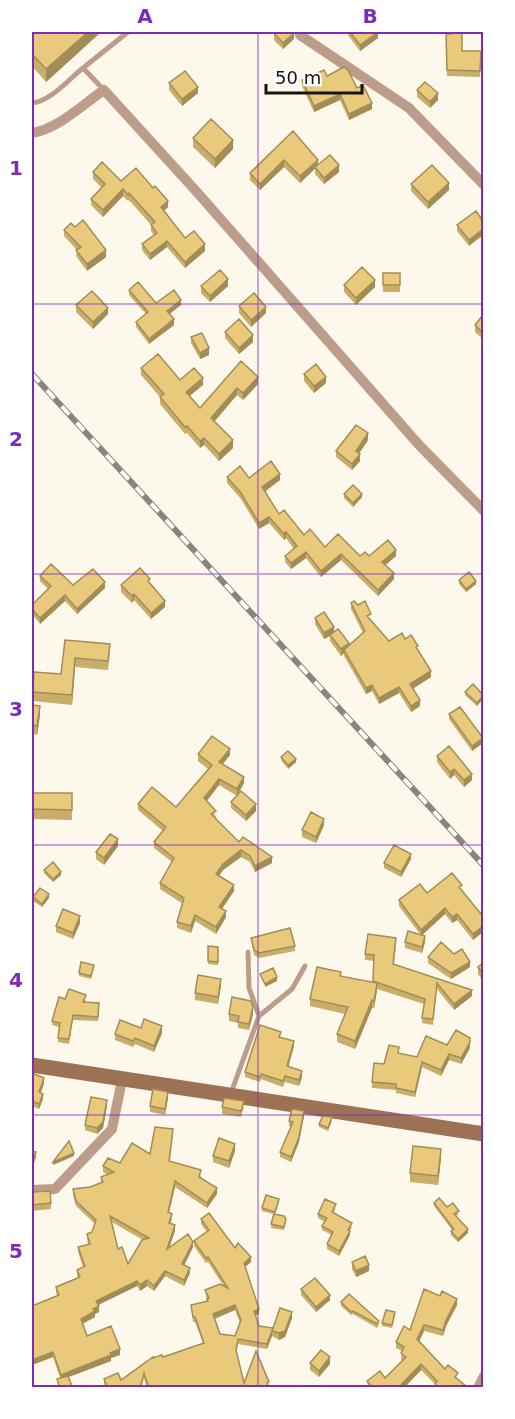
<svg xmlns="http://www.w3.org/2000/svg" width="515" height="1419" font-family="'DejaVu Sans',sans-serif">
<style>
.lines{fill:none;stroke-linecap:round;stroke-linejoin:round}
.service{stroke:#bc9d8a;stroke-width:5}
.minor{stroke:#bc9d8a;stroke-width:10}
.secondary{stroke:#9d7154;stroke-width:15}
.rail-casing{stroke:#89857d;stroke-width:6}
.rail{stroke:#fff;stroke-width:4;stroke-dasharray:11;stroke-linecap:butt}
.wall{fill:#c8ad6b;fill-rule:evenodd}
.shaded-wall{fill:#a38d57}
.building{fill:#e9c97c;stroke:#a38d57;stroke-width:1.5;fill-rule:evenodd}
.grid{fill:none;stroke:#7b2cbf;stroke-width:1.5;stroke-opacity:0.55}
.neatline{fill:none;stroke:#7b2cbf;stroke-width:2}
.grid-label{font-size:20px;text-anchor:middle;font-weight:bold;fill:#7b2cbf}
</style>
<rect width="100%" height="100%" fill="#fdf8ec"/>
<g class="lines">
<path class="service" d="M104 90 83 68 128 32
M32 103C51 101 68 80 83 68
M248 952 249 988 259 1016
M231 1093 259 1016 292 989 305 966"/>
<path class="minor" d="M300 35 409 108 484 185
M32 133C58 129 82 105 104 90L196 191 420 446 484 511
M32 1190 55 1189 112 1129 122 1080
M478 1388 484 1376"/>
<path class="secondary" d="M32 1065 484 1134"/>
<defs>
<path id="rail" d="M32 374 484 866"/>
</defs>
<use href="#rail" class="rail-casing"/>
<use href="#rail" class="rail"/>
</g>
<path class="wall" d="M32 32H101L46 82 32 66Z
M348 32H378V38L360 51 348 35Z
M451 32H471V34H462V51H481L480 77 447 76 446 34H451Z
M274 33 294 39 283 49 274 40Z
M327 76 357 88 372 109 349 120 340 100 314 112 302 86V80Z
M169 83 198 93 182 106 169 90Z
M417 90 438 100 430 108 417 97Z
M293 131 318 165 339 172 324 184 315 174V168L300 183 284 167 260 190 250 180V173Z
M193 138 233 149 215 168 193 147Z
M93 172 121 181 168 207 164 211 185 238 205 251 185 268 167 247 150 260 142 250V244L154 236 151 231V225L129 200 128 201 123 196 103 217 91 205V199L102 188 93 179Z
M411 184 449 190 428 209 411 191Z
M476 211 469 246 457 231V225Z
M64 230 106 257 87 271 76 256 77 250 64 236Z
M383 273H400V292H383Z
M344 285 375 287 356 305 344 292Z
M201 286H228L210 302 201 293Z
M129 290 156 303 181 305 169 314 174 325 149 344 136 327V322L146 314 129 295Z
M76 305 108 314 93 329 76 312Z
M239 306 266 313 251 327 239 313Z
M483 315V339L475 332V325Z
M225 332 253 342 239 354 225 338Z
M191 337 209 355 200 359 191 343Z
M141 368 180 380 203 385 189 396 200 408 258 377V384L243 400 237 395 215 421 233 448 219 461 204 445 200 448 187 433 185 434 160 404V397L141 375Z
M304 374 326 383 314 393 304 381Z
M368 440 359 454 360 461 352 470 336 457V451Z
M227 477 280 480 265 492 279 514 304 535 325 547 360 556H396L385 565 394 579 378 596 341 560 321 577 306 558 291 569 285 562V556L294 549 286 538 284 540 269 523 259 529 241 499 227 483Z
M344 494 362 497 353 507 344 498Z
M40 576 73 585 105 588 77 614 65 601 40 624 32 614V605L48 589 40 581Z
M459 580 476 584 466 592 459 584Z
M150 584 165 607 151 619 134 600 132 603 121 592V585Z
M351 603 371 620 389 641 405 639 418 650 431 677 413 689 420 706 411 712 399 693 379 704 372 691 366 694 344 656V653L341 656 330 641V636L324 639 315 624V618L334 632 349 645 363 633 351 609Z
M65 640 110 653 108 670 75 667 72 705 33 701V692L61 674Z
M465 692 483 695 477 706 465 695Z
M32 705 40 715 37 735 32 734Z
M449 714 483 743 472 751 449 719Z
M198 754 230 755 223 764 244 783 237 795 256 811 246 821 231 808V802L237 796 219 785 207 801 216 817 215 818 239 842 272 863 255 872 250 862 241 857 223 870 219 876 234 891 222 909 226 917 216 934 195 921 191 933 177 928V922L183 904 160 889V883L172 862 154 848V842L163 831 138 810V804L176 807 208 769 198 761Z
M437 756 472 780 464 787 454 775 450 779 437 762Z
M281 757 296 762 288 769 281 760Z
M32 793H72V820L32 819Z
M324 825 316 843 302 837V830Z
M118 846 104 865 96 859V852Z
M411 859 401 877 384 868V863Z
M44 870 61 875 53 882 44 873Z
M462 891 481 914 483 911V932L473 940 457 920 452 923 445 914 422 935 425 942 422 953 405 948V942L420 934 399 906V900L427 893Z
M33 897 49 898 42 907 33 901Z
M80 923 73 939 56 932V926Z
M251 938 295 946V951L259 958 254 955Z
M396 944 394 964 472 996 454 1010 437 989 433 1025 422 1023 424 1004 377 989 374 1008H372L355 1049 337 1042V1034L345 1014 310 1006V999L341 977 373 982 374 961 365 960V954Z
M208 946 218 947V965L208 964Z
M428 957 470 967 451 979 428 963Z
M483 963V981L478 974V967Z
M94 968 91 979 79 976V973Z
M221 985 218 1004 195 1000V993Z
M65 999 86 1000 85 1002 99 1003 98 1021 73 1020 69 1044 58 1042 59 1027 52 1025V1021Z
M229 1014H253L249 1030 238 1028V1023L229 1021Z
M141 1028 162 1033 154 1052 135 1044 133 1047 115 1040V1034Z
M281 1038 294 1046 288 1066 302 1077 299 1086 285 1082 283 1087 261 1079 260 1082 245 1077V1072Z
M447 1045 470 1048 461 1064 449 1060 441 1076 422 1067 415 1097 396 1093V1090L372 1088V1082L384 1064 399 1053 417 1057Z
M32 1073 44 1083 41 1093 43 1099 39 1109 32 1106Z
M168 1098 165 1115 150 1112V1106Z
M107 1106 103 1128 97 1134 85 1130V1125Z
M222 1107H244L241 1117 222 1114Z
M304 1116 299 1142 291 1162 280 1157V1152L291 1126H289V1121Z
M332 1121 328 1131 319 1127V1124Z
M173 1135 170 1161 201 1176V1178L217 1194 207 1208 175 1187 169 1212 172 1219 171 1224 175 1231 169 1247H193L184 1265 190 1273 184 1286 165 1276 154 1291 147 1286 140 1291 137 1286 98 1305 99 1312 95 1314V1317L83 1324 87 1336 120 1355 111 1358V1361L68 1377 72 1388H59L57 1379 60 1378 53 1357 32 1365V1306L57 1296 56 1292V1287L78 1278 77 1275V1270L83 1267 78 1252V1247L88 1244 87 1239V1234L92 1232 95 1224 76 1206 73 1195V1189L90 1187 101 1183V1177L108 1175 103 1172V1166L150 1154ZM112 1222 143 1240 128 1264 118 1249Z
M235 1151 229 1168 213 1162V1156Z
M441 1158 438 1185 410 1182V1173Z
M32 1192 51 1203V1209L32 1211Z
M279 1202 275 1214 286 1222 284 1230 271 1228 273 1214 262 1211V1208Z
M434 1203 447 1207 459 1214 456 1216 468 1233 458 1242 451 1235V1231L452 1230 434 1206Z
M336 1208 333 1213 352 1227 350 1231V1235L339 1256 327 1249V1244L332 1235 322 1230V1226L325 1222 318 1218V1214Z
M201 1219 251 1262 245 1267 259 1314 255 1315 259 1326 273 1328 292 1318 285 1337 279 1340 272 1336 267 1349 238 1344 236 1353 244 1383 269 1387 147 1388 144 1378 141 1388H106L104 1384V1379L121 1380 153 1358 163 1357 203 1343 195 1322H193L191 1305 207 1302 205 1290 223 1285 208 1262 206 1263 194 1246V1241L207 1232 201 1224ZM235 1310 240 1323 235 1336 220 1334 215 1319Z
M352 1262 369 1271 356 1277 352 1269Z
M301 1289 330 1300 316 1312 301 1295Z
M341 1302 379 1324 377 1328 353 1314 351 1315 341 1306Z
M457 1305 446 1326 443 1336 424 1331 419 1342 445 1369 466 1388H435V1384L421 1370 404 1388H368L367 1381 385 1378 403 1360 401 1359 402 1351 396 1348V1342L410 1330Z
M395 1315 392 1328 382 1326V1323Z
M310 1363 330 1364 319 1377 310 1370Z"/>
<path class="shaded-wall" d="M88 32H101L46 82V69Z
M378 32V38L360 51V45Z
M294 33V39L283 49V43Z
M198 87V93L182 106V99Z
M438 93V100L430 108V102Z
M340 94V100L314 112V106Z
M372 103V109L349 120V114Z
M233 140V149L215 168V159Z
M284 160V167L260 190V184Z
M318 160V166L300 183V176Z
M339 165V172L324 184V178Z
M449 183V190L428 209V202Z
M123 189V196L103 217V210Z
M168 201V207L161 213V207Z
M483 229V235L469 246V240Z
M167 241V247L150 260V254Z
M205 244V251L185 268V262Z
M106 250V257L87 271V264Z
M228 279V286L210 302V296Z
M375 280V287L356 305V298Z
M181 300V305L167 316V311Z
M266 307V313L251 327V320Z
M108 308V314L93 329V322Z
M174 319V325L149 344V339Z
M253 335V342L239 354V348Z
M209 348V355L200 359V353Z
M258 377V384L243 400V393Z
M326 377V383L314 393V386Z
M203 378V385L186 399V392Z
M237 388V395L211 425V418Z
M368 433V440L356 458V451Z
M204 438V445L200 448V441Z
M233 440V448L219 461V454Z
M360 454V461L352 470V464Z
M280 474V480L262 493V487Z
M362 494V497L353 507V503Z
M269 517V523L259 529V523Z
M286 532V538L284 540V534Z
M396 550V556L382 568V562Z
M306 552V558L291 569V563Z
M341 554V560L321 577V571Z
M394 573V579L378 596V590Z
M476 581V584L466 592V589Z
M105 582V588L77 614V609Z
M134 594V600L132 603V596Z
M65 595V601L40 624V618Z
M165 601V607L151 619V613Z
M334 627V634L324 639V633Z
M349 643V649L344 650V653L341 656V649Z
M75 658V667L72 705V695Z
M431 671V677L410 690V684Z
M372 685V691L366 694V688Z
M399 687V693L379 704V698Z
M483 696V699L477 706V703Z
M420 700V706L411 712V706Z
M40 706V715L37 735V726Z
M483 738V743L472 751V746Z
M230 749V755L219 768V762Z
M296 759V762L288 769V765Z
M454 769V775L450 779V772Z
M472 774V780L464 787V780Z
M244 777V783L237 796V789Z
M219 779V785L204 804V798Z
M256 804V811L246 821V815Z
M324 819V825L316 843V837Z
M118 839V846L104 865V858Z
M241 850V857L223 870 216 880V874L223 864Z
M411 854V859L401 877V872Z
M272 857V863L255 872V866Z
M61 872V875L53 882V879Z
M234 885V891L219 913V907Z
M49 894V898L42 907V904Z
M445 908V914L421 936V930Z
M226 911V917L216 934V927Z
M457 914V920L452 923V917Z
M195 915V921L191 933V926Z
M80 916V923L73 939V933Z
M483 926V932L473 940V934Z
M425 936V942L422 953V947Z
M470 962V967L451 979V973Z
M277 977V981L265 987V984Z
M221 979V985L218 1004V997Z
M377 983V991L374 1008V1001Z
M472 990V996L454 1010V1004Z
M372 1000V1008L355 1049V1041Z
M253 1007V1014L249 1030V1024Z
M162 1026V1033L154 1052V1046Z
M294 1041V1046L287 1072V1066Z
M470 1042V1048L461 1064V1058Z
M449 1054V1060L441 1076V1070Z
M422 1062V1067L415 1097V1092Z
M302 1071V1077L299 1086V1080Z
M44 1078V1083L39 1098V1092Z
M168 1092V1098L165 1115V1109Z
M43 1094V1099L39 1109V1104Z
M107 1100V1106L103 1128 97 1134V1128Z
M304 1111V1116L299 1142 291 1162V1157Z
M235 1144V1151L229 1168V1161Z
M441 1149V1158L438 1185V1176Z
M36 1152V1157L32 1169V1164Z
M74 1153V1156L53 1165V1162Z
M175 1181V1187L168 1217V1212Z
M217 1188V1194L207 1208V1203Z
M175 1225V1231L167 1254V1249Z
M468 1229V1233L458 1242V1239Z
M350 1231V1235L339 1256V1251Z
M193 1242V1247L182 1270V1264Z
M251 1257V1262L244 1268V1263Z
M369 1265V1271L356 1277V1271Z
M190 1268V1273L184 1286V1280Z
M165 1271V1276L154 1291V1286Z
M147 1280V1286L140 1291V1285Z
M137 1281V1286L96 1306V1301Z
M330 1295V1300L316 1312V1307Z
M457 1299V1305L446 1326 443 1336V1330L446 1320Z
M235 1305V1310L213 1319V1314Z
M99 1306V1312L95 1314V1317L81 1324V1319L93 1309Z
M259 1309V1314L254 1316V1311Z
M292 1312V1318L285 1337 279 1340V1333Z
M424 1325V1331L417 1345V1339Z
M272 1331V1336L267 1349V1344Z
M120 1349V1355L111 1358V1361L61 1380V1375Z
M53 1352V1357L32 1365V1360Z
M330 1357V1364L319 1377V1371Z
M421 1364V1370L404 1388H398Z"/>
<path class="building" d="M32 32H88L46 69 32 54Z
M275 32H293L294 33 283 43 274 33Z
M350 32H378L360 45Z
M451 32H462V51H481L480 71 447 70 446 34H451Z
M344 67 348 70 357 88 363 85 372 103 349 114 340 94 314 106 302 80 324 70 327 76Z
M185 71 198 87 182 99 169 83Z
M425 82 438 93 430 102 417 90Z
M211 119 233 140 215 159 193 138Z
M293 131 318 160 300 176 284 160 260 184 250 173Z
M330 155 339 165 324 178 315 167Z
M102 162 121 181 136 168 153 188 155 186 168 201 161 207 185 238 194 231 205 244 185 262 167 241 150 254 142 244 157 233 151 225 155 222 129 193 128 195 123 189 103 210 91 199 105 184 93 172Z
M432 165 449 183 428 202 411 184Z
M476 211 483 221V229L469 240 457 225Z
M83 220 106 250 87 264 76 250 81 247 64 230 71 223 75 227Z
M362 267 375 280 356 298 344 285Z
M220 270 228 279 210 296 201 286Z
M383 273H400V285H383Z
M138 282 156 303 174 290 181 300 167 311 174 319 149 339 136 322 148 312 129 290Z
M92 291 108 308 93 322 76 305Z
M254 293 266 307 251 320 239 306Z
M483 315V333L475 325Z
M239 319 253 335 239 348 225 332Z
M202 333 209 348 200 353 191 337Z
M158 354 180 380 194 368 203 378 186 392 200 408 241 361 258 377 243 393 237 388 211 418 233 440 219 454 204 438 200 441 187 426 185 427 160 397 164 394 141 368Z
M316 364 326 377 314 386 304 374Z
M356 425 368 433 356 451 360 454 352 464 336 451Z
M271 461 280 474 262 487 279 514 284 510 304 535 310 529 325 547 338 534 360 556 365 552 369 556 388 540 396 550 382 562 394 573 378 590 341 554 321 571 306 552 291 563 285 556 297 546 286 532 284 534 269 517 259 523 241 493 227 477 240 466 249 478Z
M353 485 362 494 353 503 344 494Z
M51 564 73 585 93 569 105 582 77 609 65 595 40 618 32 609V605L51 586 40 576Z
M140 568 150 579 148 581 165 601 151 613 134 594 132 596 121 585Z
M469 572 476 581 466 589 459 580Z
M354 601 358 605 365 601 371 614 367 616 389 641 402 633 405 639 411 635 418 646 416 647 431 671 410 684 420 700 411 706 399 687 379 698 372 685 366 688 344 650 365 631 351 603Z
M324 612 334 627 324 633 315 618Z
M338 629 349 643 341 649 330 635Z
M65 640 110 644 108 661 75 658 72 695 33 692 34 672 61 674Z
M473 684 483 695V696L477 703 465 692Z
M32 705 40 706 37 726 32 725Z
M460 707 483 738 472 746 449 714Z
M212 736 230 749 219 762 244 777 237 789 219 779 204 798 216 811 211 814 239 842 243 837 272 857 255 866 250 856 241 850 223 864 216 874 234 885 219 907 226 911 216 927 195 915 191 926 177 922 184 898 160 883 174 858 154 842 166 827 138 804 152 787 176 807 212 765 198 754Z
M449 746 472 774 464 780 454 769 450 772 437 756Z
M288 751 296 759 288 765 281 757Z
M241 791 256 804 246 815 231 802Z
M32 793H72V810L32 809Z
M311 812 324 819 316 837 302 830Z
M110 834 118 839 104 858 96 852Z
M394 845 411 854 401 872 384 863Z
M53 862 61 872 53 879 44 870Z
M452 873 462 885 459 887 481 914 483 911V926L473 934 457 914 452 917 445 908 421 930 399 900 420 884 427 893Z
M40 888 49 894 42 904 33 897Z
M63 909 80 916 73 933 56 926Z
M290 928 295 946 259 953 254 950 251 938Z
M408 931 425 936 422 947 405 942Z
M368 934 396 938 393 964 472 990 454 1004 437 983 433 1019 422 1018 425 999 373 981 374 955 365 954Z
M441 942 454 954 462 949 470 962 451 973 428 957Z
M208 946 218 947V962L208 961Z
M81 962 94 965 91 976 79 973Z
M483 963V974L478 967Z
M317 967 341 972 340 976 377 983 374 1001 372 1000 355 1041 337 1034 348 1007 310 999Z
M273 968 277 977 265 984 260 974Z
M198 975 221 979 218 997 195 993Z
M69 989 86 995 83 1002 99 1003 98 1017 73 1015 69 1039 58 1038 60 1023 52 1021 59 997 65 999Z
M232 997 251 1001 253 1007 249 1024 238 1022 239 1016 229 1014Z
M144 1019 162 1026 154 1046 135 1038 133 1041 115 1034 120 1020 141 1028Z
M260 1025 281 1032 279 1037 294 1041 287 1066 302 1071 299 1080 285 1076 283 1081 261 1074 260 1077 245 1072Z
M456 1030 470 1038V1042L461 1058 449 1054 441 1070 422 1062 415 1092 396 1088V1084L372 1082 374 1063 384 1064 389 1045 399 1047 398 1053 417 1057 426 1036 447 1045Z
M32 1073 44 1078 39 1092 43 1094 39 1104 32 1101Z
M153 1089 168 1092 165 1109 150 1106Z
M91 1097 107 1100 103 1122 97 1128 85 1125Z
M224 1098 244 1101 241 1111 222 1107Z
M292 1109 304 1111 299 1137 291 1157 280 1152 293 1122 289 1121Z
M323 1116 332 1117 328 1128 319 1124Z
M155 1127 173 1129 169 1161 201 1170 199 1177 217 1188 207 1203 175 1181 168 1212 172 1214 169 1223 175 1225 167 1249 188 1234 193 1242 182 1264 190 1268 184 1280 165 1271 154 1286 147 1280 140 1285 137 1281 96 1301 99 1306 93 1309 95 1311 81 1319 87 1336 111 1326 120 1349 110 1353 111 1355 61 1375 53 1352 32 1360V1306L59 1295 56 1287 80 1277 77 1270 85 1266 78 1247 90 1244 87 1234 92 1232 96 1220 76 1201 73 1189 90 1187 103 1182 101 1177 114 1172 103 1166 108 1158 120 1163 132 1143 150 1154ZM110 1216 149 1238 142 1240 128 1264 122 1247 118 1249Z
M219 1138 235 1144 229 1161 213 1156Z
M69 1141 74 1153 53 1162Z
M413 1146 441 1149 438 1176 410 1173Z
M32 1151 36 1152 32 1164Z
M50 1191 51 1203 32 1205V1192Z
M266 1195 279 1199 275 1212 262 1208Z
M439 1198 447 1207 453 1203 459 1211 454 1214 468 1229 458 1239 451 1231 454 1229 434 1203Z
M325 1199 336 1204 332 1212 352 1223 348 1230 350 1231 339 1251 327 1244 333 1232 322 1226 327 1218 318 1214Z
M209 1213 235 1248 238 1243 251 1257 244 1263 259 1309 254 1311 259 1326 273 1328 267 1344 238 1339 236 1350 244 1383 256 1351 269 1382 267 1383 269 1388H149L144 1373 140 1388H108L104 1379 118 1373 121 1380 153 1357V1358L162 1355 163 1357 204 1343 195 1317H193L191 1305 208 1301 207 1299 209 1298 205 1290 220 1284 228 1288 208 1257 206 1258 194 1241 209 1230 201 1219ZM235 1305 241 1320 235 1336 220 1334 213 1314Z
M274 1214 284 1216 286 1219 284 1227 271 1224Z
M365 1256 369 1265 356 1271 352 1262Z
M315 1278 330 1295 316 1307 301 1289Z
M424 1289 440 1296 442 1291 457 1299 446 1320 443 1330 424 1325 417 1339 445 1369 448 1365 458 1373 455 1377 466 1386 464 1388H439L435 1384 437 1381 421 1364 398 1388H373L367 1381 380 1371 385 1378 406 1357 401 1353 404 1347 396 1342 404 1326 410 1330Z
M349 1294 379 1321 377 1324 353 1311 351 1312 341 1302Z
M280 1308 292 1312 285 1331 279 1333 272 1331Z
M386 1310 395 1312 392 1325 382 1323Z
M321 1350 330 1357 319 1371 310 1363Z
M68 1376 72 1386 68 1388H60L57 1379Z"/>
<path class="grid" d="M258 32V1388M32 304H484M32 574H484M32 845H484M32 1115H484"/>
<rect width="515" height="1419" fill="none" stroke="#ffffff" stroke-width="66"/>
<path d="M266 84v9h96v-9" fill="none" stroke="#161410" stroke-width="3"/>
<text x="275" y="84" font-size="18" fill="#161410" stroke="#ffffff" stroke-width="4.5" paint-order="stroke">50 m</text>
<rect x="33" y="33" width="449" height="1353" class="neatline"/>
<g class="grid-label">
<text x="145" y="23">A</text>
<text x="370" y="23">B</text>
<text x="16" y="175">1</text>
<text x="16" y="446">2</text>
<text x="16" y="716">3</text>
<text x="16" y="987">4</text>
<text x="16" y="1258">5</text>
</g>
</svg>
